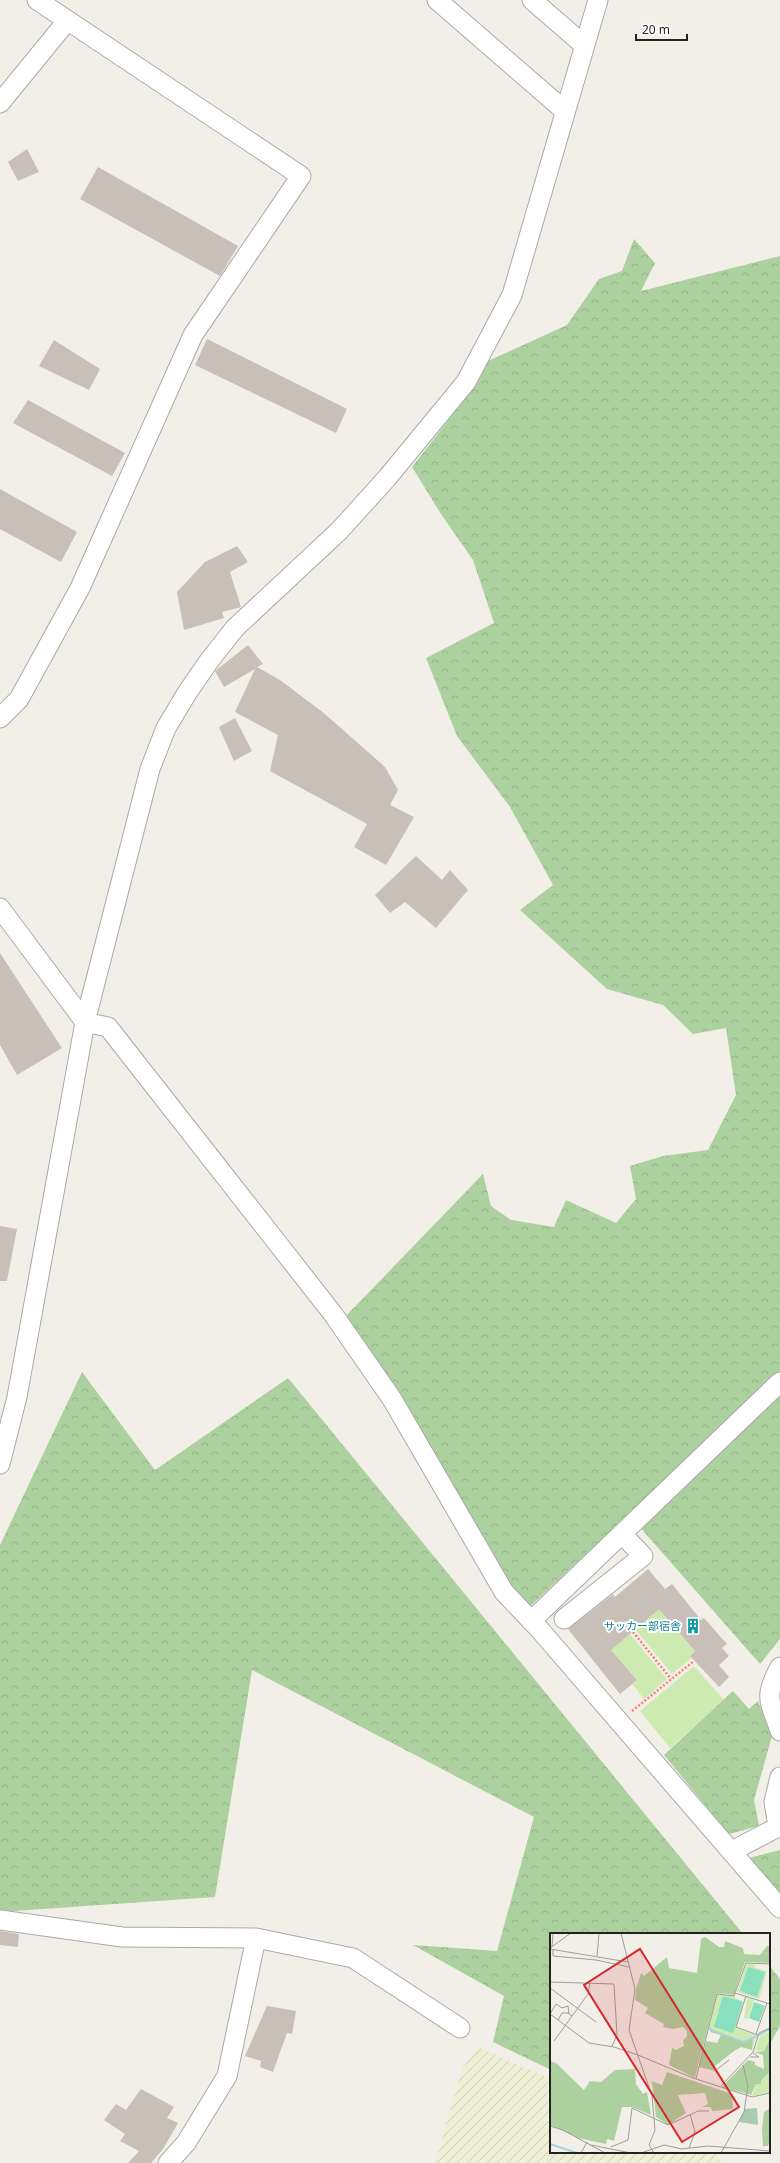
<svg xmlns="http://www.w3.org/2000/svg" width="780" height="2163" font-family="'Noto Sans','Noto Sans JP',sans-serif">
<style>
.farmland{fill:url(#farmland-furrows)}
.grass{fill:#cdebb0}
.forest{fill:url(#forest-crowns)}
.building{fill:#c7bfb8}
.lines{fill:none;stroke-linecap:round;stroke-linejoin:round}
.minor-casing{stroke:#a9a9a9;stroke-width:21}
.path{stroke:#fa8072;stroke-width:2.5;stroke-dasharray:2 2;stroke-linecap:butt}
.minor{stroke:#fff;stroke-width:19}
.labels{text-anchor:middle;stroke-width:4;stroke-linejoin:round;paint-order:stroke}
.culture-label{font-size:11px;fill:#0d838f;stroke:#fff;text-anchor:end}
.inset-river{fill:none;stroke:#aad3df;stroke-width:2}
.inset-road{fill:none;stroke:#9f9d99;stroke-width:1}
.view{fill:#d62828;fill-opacity:0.15;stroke:#d62828;stroke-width:2}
.inset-edge{fill:none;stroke:#222;stroke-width:2}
</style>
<defs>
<pattern id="farmland-furrows" width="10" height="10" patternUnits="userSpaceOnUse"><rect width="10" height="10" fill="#eef0d5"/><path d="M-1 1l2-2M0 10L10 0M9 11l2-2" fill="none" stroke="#ccceb7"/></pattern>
<pattern id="forest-crowns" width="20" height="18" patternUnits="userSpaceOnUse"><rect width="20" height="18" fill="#add19e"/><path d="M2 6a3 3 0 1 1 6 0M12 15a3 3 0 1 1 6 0" fill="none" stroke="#95b388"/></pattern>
</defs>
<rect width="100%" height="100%" fill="#f2efe9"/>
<path class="farmland" d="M478 2047 551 2079V2152H714L722 2163H435L462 2069Z"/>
<path class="grass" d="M655 1604 695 1651 690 1655 692 1658 672 1674 636 1630 644 1623 640 1619Z
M597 1633 619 1643 630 1634 667 1679 644 1699 632 1684 637 1680Z
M694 1666 724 1700 670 1748 640 1711Z"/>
<path class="forest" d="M634 239 655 263 641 291 780 256V1373L526 1610 344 1318 483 1174 491 1206 511 1220 554 1227 566 1200 616 1223 636 1199 630 1166 663 1156 708 1150 736 1095 726 1028 693 1034 663 1005 607 989 520 910 553 885 510 807 457 736 426 658 494 623 473 560 441 514 412 467 461 404 488 361 567 325 599 279 622 271Z
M82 1372 155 1470 288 1378 743 1934H551V2070L493 2042 504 1996 413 1945 497 1951 534 1817 252 1670 215 1897 0 1912V1545Z
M780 1394V1639L760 1664 638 1525Z
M733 1691 749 1709 758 1701 772 1736 754 1800 759 1826 729 1834 664 1755Z
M780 1850V1909L737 1861Z
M769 1965 780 1979V2026L769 2046Z"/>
<path class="building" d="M27 149 39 172 18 181 8 162Z
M98 167 238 246 220 276 80 199Z
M207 339 347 409 336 433 195 365Z
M54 340 100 369 89 390 39 366Z
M28 400 125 453 112 476 13 423Z
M0 489 77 532 61 562 0 529Z
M237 546 248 562 230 572 241 607 222 612 224 618 184 630 177 592 205 562Z
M248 645 263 664 257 667 280 680 325 714 385 767 398 790 390 805 414 817 386 865 354 847 367 824 270 771 278 735 235 712 255 669 224 687 215 671Z
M235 718 252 751 234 761 219 727Z
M416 856 442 880 450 870 468 890 436 928 405 902 390 913 375 895Z
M0 953 62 1048 17 1075 0 1045Z
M0 1226 17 1229 7 1281H0Z
M648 1569 665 1589 672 1584 701 1620 704 1618 727 1644 722 1648 729 1656 719 1665 729 1677 719 1687 690 1656 695 1651 659 1609 611 1650 637 1680 620 1694 568 1629 613 1594 615 1597Z
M0 1931 19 1934 18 1947 0 1945Z
M267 2006 296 2011 292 2034 287 2033 273 2072 260 2067 261 2061 245 2056Z
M141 2089 174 2107 167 2118 178 2123 163 2149 151 2163H128L139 2151 120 2141 125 2134 104 2120 116 2104 126 2110Z"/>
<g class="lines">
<defs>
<path id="minor" d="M437 0 565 111
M532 0 584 45
M0 103 67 21
M0 718 19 699 80 588 193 335 301 176 37 0
M0 908 85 1022 108 1027 333 1314 392 1399 504 1592 540 1630 780 1908
M0 1464 17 1397 85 1022 150 769 166 728 187 693 209 661 235 628 339 531 387 478 466 382 512 295 598 0
M564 1619 643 1556 622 1534
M531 1621 780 1382
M780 1667C763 1698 770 1701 780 1731
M778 1826 774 1802 780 1777
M732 1851 780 1826
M0 1920 122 1937 256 1938 353 1958 460 2028
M168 2163 186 2143 227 2076 256 1938"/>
</defs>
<use href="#minor" class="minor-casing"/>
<path class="path" d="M633 1632 671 1679
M632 1711 694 1661"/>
<use href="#minor" class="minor"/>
</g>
<defs>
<symbol id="building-bare" viewBox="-9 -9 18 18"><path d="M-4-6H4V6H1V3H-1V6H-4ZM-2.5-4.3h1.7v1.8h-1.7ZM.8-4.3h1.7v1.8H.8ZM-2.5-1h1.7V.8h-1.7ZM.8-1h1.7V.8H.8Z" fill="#0f9aa8" stroke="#fff" stroke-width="2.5" paint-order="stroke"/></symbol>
</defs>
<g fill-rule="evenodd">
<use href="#building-bare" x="682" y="1615" width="22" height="22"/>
</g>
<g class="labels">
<g class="culture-label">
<text x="681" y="1630">サッカー部宿舎</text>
</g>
</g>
<g transform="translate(550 1933)">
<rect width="220" height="220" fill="#f2efe9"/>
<path d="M196 31H204L206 35 217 38 209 66 187 59ZM167 61 184 63 185 61V65L193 68 186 95 207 102 202 117 203 105 193 109 159 96ZM197 65 204 67 198 86 194 85ZM220 99V106L214 118 205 117 210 103ZM218 141H220V159L202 163 206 151Z" fill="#cdebb0"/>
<path d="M155 4 169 14H174L175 8 193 15 194 21 210 22 217 13H220V30L195 29 184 62 167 60 145 145 119 132 122 115 126 117 134 113 133 108 137 103V98L133 94 123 96 113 94 114 91 95 80 98 75 85 67 86 56 91 40 94 43 117 24 119 35 147 40 151 6ZM161 97 193 109 203 105 202 117 191 114 184 118 165 133V138L149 134 156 108 167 110 171 102 160 99ZM220 106V139L211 147V151H206L201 162 172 154 198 127 205 129V132L214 136 213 122 204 119 214 118ZM0 128 6 130 34 157 40 148 51 149 65 137 85 136 86 151 93 161 97 159 101 182 82 174H72L64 208 57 206 56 211 28 205 0 192ZM117 139 182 161 183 176 162 178 161 174H152L158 171 155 160 128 162 136 180 118 192 106 184 102 148 112 152ZM220 175V207L218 213H213L212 196 214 179Z" fill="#add19e"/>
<path d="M207 175 208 192 189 189 195 176Z" fill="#aacbaf"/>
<path d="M198 34 215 39 207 64 190 58ZM173 63 193 69 183 100 164 94ZM204 69 215 73 209 89 199 85Z" fill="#88e0be"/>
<path class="inset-river" d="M159 96 193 109 207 103M209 102 220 96M0 211 27 220"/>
<path class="inset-road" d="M71 0 85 56 79 97 102 163 105 197 99 212 104 220M2 14 3 0M0 15 21 0M0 16 78 29M3 17V23L46 27 79 34M47 23 49 0M0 49 64 51 67 102 62 113M0 55 46 89M185 60 220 71M196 63 186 94 208 102M19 81 18 73 12 75 6 71 0 81 39 110 64 114 88 122 143 145 202 164 220 160M8 87 12 80H18L22 83M206 101 217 70M4 108 38 61 40 50M200 124H209L203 120M220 127V140M146 146 167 61 184 63 196 30 220 31M173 149 166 137 179 127M171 153 203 119 209 100 220 95M0 193 13 197 55 220M41 212 81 220M61 214 78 207 82 175 118 192 148 178H159M139 215 145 199 140 181M31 220 37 209M91 220 114 212 132 216 158 213 220 218M171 220 194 179 198 153 193 132"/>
<path class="view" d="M90 16 189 174 132 209 34 52Z"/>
<rect width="220" height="220" class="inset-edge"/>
</g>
<path d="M636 34v6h51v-6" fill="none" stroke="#222222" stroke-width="2"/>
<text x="642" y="34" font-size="12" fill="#222222" stroke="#ffffff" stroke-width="3" paint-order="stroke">20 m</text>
</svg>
